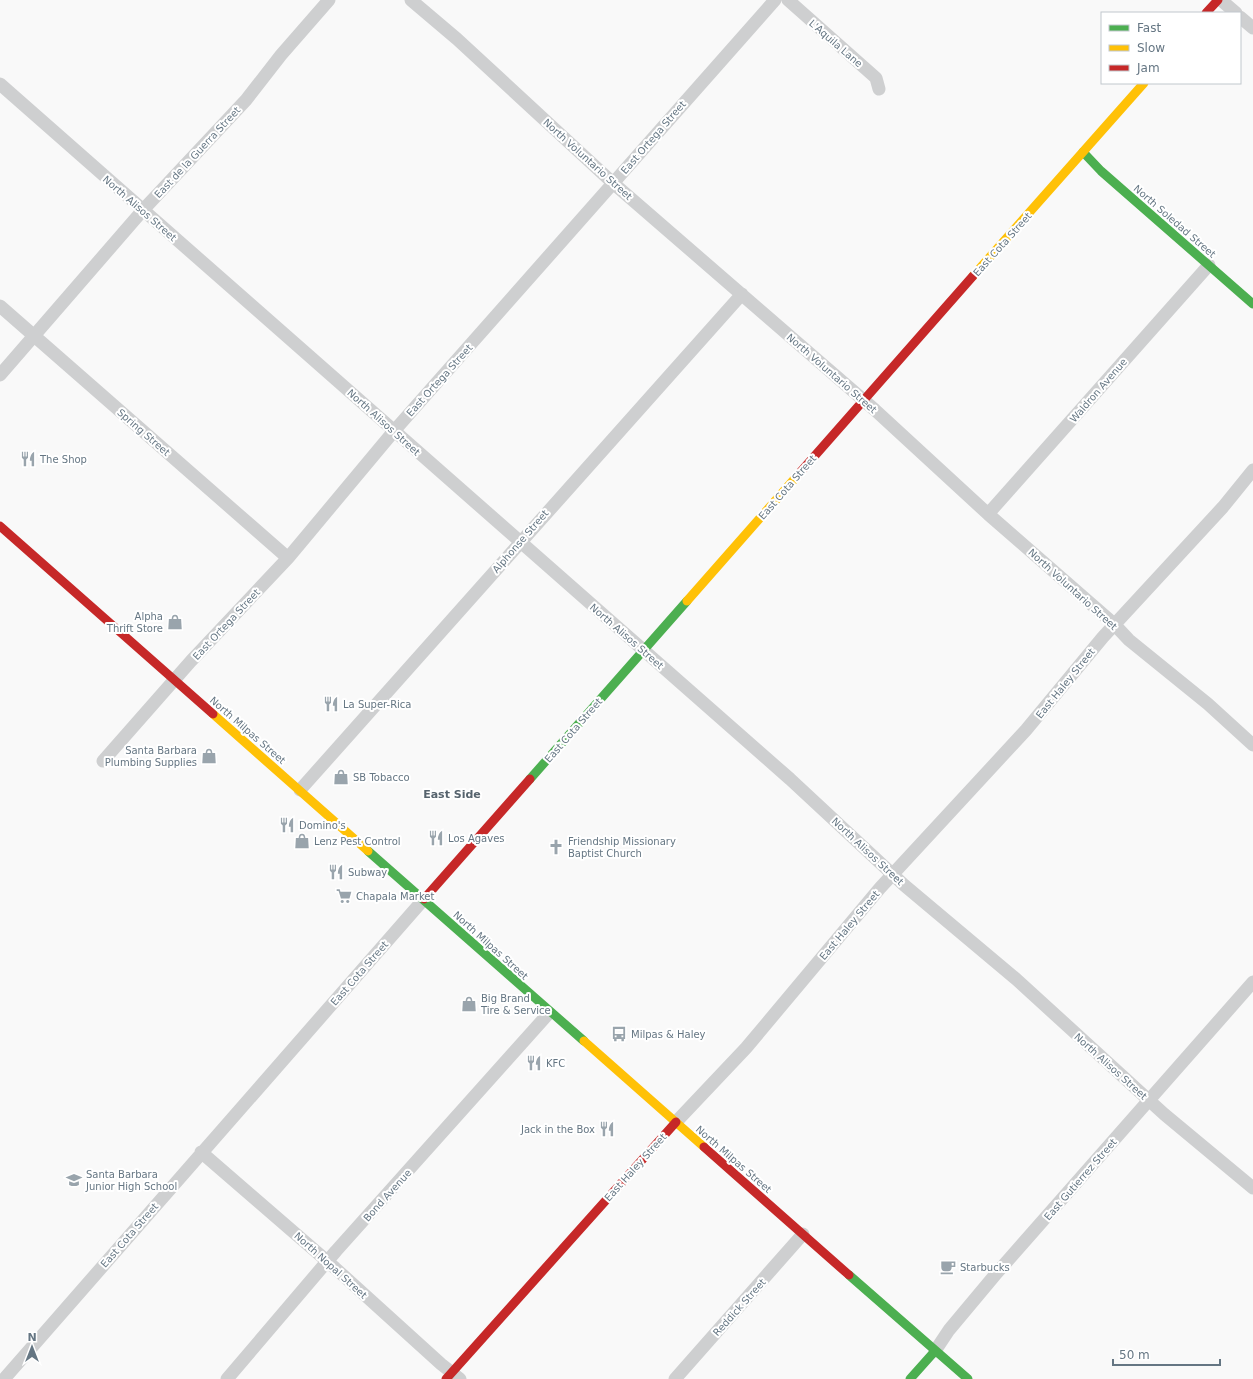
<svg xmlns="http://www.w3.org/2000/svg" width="1253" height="1379" font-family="'DejaVu Sans',sans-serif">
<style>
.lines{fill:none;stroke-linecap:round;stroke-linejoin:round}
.street{stroke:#cecfd0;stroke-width:13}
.fast{stroke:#4caf50;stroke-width:9}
.slow{stroke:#ffc107;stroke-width:9}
.jam{stroke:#c62828;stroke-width:9}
.labels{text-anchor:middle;stroke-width:4;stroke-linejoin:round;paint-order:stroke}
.street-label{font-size:10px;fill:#657683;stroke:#fff}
.poi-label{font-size:10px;fill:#657683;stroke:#fff;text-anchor:start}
.neighbourhood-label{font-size:11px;font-weight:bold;fill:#57646e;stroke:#fff}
</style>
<rect width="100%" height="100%" fill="#f9f9f9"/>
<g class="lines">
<path class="street" d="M411 0 457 39 613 183 875 410 988 514 1114 624 1129 640 1208 704 1253 745
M788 0 876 78 879 89
M1221 0 1236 13
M1240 17 1253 28
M0 84 790 779 904 885 1016 979 1164 1114 1253 1188
M0 306 288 558
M0 375 143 210 246 100 281 55 329 0
M988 514 1209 265
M103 761 191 661 288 558 394 431 775 0
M300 790 742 294
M676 1122 746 1048 880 888 1026 730 1103 637 1223 507 1253 470
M201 1152 335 1268 441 1364 460 1379
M935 1351 949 1330 995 1275 1253 982
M4 1379 424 899
M227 1379 336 1251 549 1013
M675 1379 803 1234"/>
<path class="fast" d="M1083 152 1101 171 1253 304
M530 779 687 601
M368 851 584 1041
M849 1275 968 1379
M910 1379 935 1351"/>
<path class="slow" d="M973 276 1144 83
M687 601 797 476
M213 714 368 851
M584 1041 704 1147"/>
<path class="jam" d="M1206 13 1218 0
M797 476 973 276
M0 526 213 714
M424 899 530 779
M704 1147 849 1275
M446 1379 676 1122"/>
</g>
<defs>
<symbol id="restaurant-bare" viewBox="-9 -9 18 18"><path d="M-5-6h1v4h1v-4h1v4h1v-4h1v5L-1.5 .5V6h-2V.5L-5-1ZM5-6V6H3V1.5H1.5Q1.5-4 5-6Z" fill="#99a4ac" stroke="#fff" stroke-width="2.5" paint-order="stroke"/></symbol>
<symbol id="shop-bare" viewBox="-9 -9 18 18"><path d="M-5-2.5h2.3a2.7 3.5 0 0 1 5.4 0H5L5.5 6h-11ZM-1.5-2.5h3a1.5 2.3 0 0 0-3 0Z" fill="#99a4ac" stroke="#fff" stroke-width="2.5" paint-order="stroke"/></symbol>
<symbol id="church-bare" viewBox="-9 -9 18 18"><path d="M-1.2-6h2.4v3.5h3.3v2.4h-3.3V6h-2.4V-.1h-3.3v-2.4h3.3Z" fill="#99a4ac" stroke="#fff" stroke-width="2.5" paint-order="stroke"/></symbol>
<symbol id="supermarket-bare" viewBox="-9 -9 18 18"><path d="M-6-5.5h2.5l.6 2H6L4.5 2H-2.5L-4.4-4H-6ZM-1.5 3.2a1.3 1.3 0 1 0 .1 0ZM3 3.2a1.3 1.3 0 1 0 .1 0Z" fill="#99a4ac" stroke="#fff" stroke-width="2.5" paint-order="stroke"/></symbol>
<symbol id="bus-bare" viewBox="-9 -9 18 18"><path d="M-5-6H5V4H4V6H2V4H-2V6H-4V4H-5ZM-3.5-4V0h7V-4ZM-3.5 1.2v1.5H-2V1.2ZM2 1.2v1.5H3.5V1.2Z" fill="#99a4ac" stroke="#fff" stroke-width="2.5" paint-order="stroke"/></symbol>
<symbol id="school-bare" viewBox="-9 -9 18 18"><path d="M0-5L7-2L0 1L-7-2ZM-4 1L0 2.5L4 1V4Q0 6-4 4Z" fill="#99a4ac" stroke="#fff" stroke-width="2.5" paint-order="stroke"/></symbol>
<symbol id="cafe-bare" viewBox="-9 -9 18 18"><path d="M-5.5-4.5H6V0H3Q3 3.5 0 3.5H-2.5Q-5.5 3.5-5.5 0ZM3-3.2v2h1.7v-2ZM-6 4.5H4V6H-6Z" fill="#99a4ac" stroke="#fff" stroke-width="2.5" paint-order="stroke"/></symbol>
</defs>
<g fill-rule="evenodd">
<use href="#restaurant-bare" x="17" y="448" width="22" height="22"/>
<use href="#shop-bare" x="164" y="611" width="22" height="22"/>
<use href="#restaurant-bare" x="320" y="693" width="22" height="22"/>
<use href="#shop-bare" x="198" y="745" width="22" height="22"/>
<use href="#shop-bare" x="330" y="766" width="22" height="22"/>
<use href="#restaurant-bare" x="276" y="814" width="22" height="22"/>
<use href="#restaurant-bare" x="425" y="827" width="22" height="22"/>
<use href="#shop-bare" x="291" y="830" width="22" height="22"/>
<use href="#church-bare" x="545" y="836" width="22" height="22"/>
<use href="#restaurant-bare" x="325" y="861" width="22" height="22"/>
<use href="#supermarket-bare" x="333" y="885" width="22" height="22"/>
<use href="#shop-bare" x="458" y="993" width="22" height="22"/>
<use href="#bus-bare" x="608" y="1023" width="22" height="22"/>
<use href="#restaurant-bare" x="523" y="1052" width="22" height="22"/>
<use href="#restaurant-bare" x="596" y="1118" width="22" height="22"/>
<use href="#school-bare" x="63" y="1169" width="22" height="22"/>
<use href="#cafe-bare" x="937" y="1256" width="22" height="22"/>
</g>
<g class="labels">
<g class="street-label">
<text transform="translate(836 43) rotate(41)" y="4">L'Aquila Lane</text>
<text transform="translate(653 137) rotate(-49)" y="4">East Ortega Street</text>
<text transform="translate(197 152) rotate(-47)" y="4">East de la Guerra Street</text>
<text transform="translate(588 159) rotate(42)" y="4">North Voluntario Street</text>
<text transform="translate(140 208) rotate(41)" y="4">North Alisos Street</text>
<text transform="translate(1175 221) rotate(41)" y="4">North Soledad Street</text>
<text transform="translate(1002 244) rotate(-48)" y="4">East Cota Street</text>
<text transform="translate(832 373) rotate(41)" y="4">North Voluntario Street</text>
<text transform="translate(439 380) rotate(-48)" y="4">East Ortega Street</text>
<text transform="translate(1098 390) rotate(-49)" y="4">Waldron Avenue</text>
<text transform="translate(384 422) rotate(42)" y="4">North Alisos Street</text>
<text transform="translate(144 432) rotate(41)" y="4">Spring Street</text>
<text transform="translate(787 487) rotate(-49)" y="4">East Cota Street</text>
<text transform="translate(520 541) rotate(-49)" y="4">Alphonse Street</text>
<text transform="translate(1073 589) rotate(42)" y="4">North Voluntario Street</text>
<text transform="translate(226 624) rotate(-47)" y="4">East Ortega Street</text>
<text transform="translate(627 636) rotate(41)" y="4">North Alisos Street</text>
<text transform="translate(1065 683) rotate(-51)" y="4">East Haley Street</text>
<text transform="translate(248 730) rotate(41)" y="4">North Milpas Street</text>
<text transform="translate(573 730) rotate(-49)" y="4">East Cota Street</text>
<text transform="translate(868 851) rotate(43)" y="4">North Alisos Street</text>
<text transform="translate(849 925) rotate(-50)" y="4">East Haley Street</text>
<text transform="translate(491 945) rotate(42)" y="4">North Milpas Street</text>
<text transform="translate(359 973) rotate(-49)" y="4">East Cota Street</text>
<text transform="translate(1111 1066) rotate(42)" y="4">North Alisos Street</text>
<text transform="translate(734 1159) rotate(41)" y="4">North Milpas Street</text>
<text transform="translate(635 1167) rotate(-48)" y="4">East Haley Street</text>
<text transform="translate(1080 1179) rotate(-49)" y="4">East Gutierrez Street</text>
<text transform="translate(387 1195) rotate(-48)" y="4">Bond Avenue</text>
<text transform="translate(129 1235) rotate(-49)" y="4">East Cota Street</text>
<text transform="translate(331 1265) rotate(42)" y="4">North Nopal Street</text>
<text transform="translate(739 1307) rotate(-48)" y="4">Reddick Street</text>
</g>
<g class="poi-label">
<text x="40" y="463">The Shop</text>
<text x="163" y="620" text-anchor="end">Alpha<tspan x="163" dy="12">Thrift Store</tspan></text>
<text x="343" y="708">La Super-Rica</text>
<text x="197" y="754" text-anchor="end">Santa Barbara<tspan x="197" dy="12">Plumbing Supplies</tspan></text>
<text x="353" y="781">SB Tobacco</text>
<text x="299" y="829">Domino's</text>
<text x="448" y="842">Los Agaves</text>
<text x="314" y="845">Lenz Pest Control</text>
<text x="568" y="845">Friendship Missionary<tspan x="568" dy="12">Baptist Church</tspan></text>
<text x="348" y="876">Subway</text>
<text x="356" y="900">Chapala Market</text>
<text x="481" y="1002">Big Brand<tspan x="481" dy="12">Tire &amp; Service</tspan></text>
<text x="631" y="1038">Milpas &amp; Haley</text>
<text x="546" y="1067">KFC</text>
<text x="595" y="1133" text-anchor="end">Jack in the Box</text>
<text x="86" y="1178">Santa Barbara<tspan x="86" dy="12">Junior High School</tspan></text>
<text x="960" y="1271">Starbucks</text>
</g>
<g class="neighbourhood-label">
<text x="452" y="798">East Side</text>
</g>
</g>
<rect x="1101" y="12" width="140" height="72" fill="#ffffff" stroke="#c1c8cd"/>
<rect x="1109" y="25" width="20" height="6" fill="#4caf50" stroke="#c1c8cd"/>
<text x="1137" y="32" font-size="12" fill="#657683">Fast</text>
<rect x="1109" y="45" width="20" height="6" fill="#ffc107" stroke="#c1c8cd"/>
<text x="1137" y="52" font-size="12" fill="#657683">Slow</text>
<rect x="1109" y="65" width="20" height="6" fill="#c62828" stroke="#c1c8cd"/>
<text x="1137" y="72" font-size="12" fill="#657683">Jam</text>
<g transform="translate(32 1347)" stroke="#ffffff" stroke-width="3" paint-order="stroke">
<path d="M0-3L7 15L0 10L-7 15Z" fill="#657683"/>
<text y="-6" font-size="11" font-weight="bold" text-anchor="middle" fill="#657683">N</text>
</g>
<path d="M1113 1359v6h107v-6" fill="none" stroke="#657683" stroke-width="2"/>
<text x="1119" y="1359" font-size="12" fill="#657683" stroke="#ffffff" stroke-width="3" paint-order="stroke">50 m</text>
</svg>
